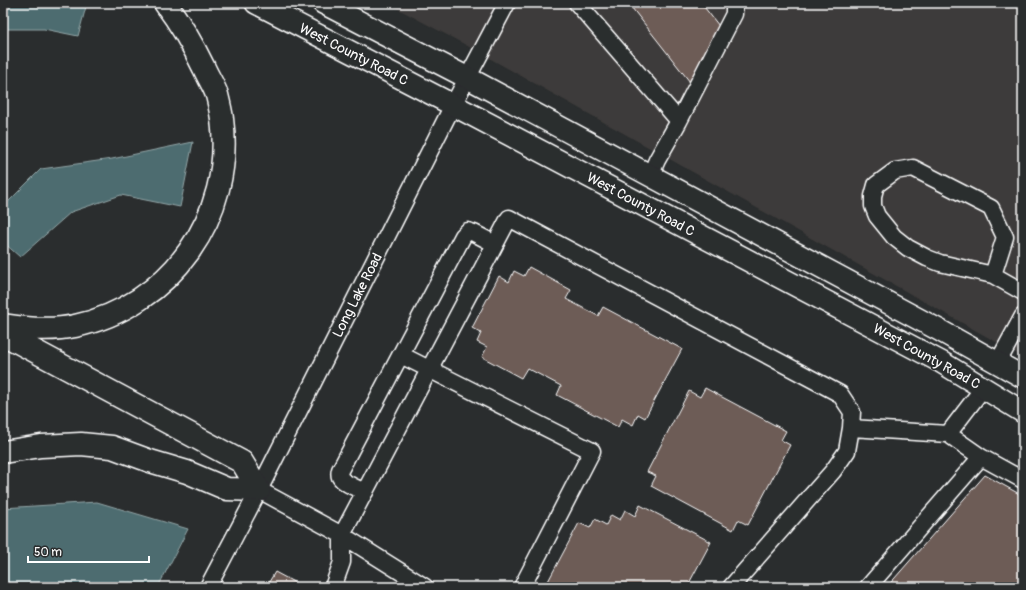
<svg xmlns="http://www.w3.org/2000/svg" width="1026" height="590" font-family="Pangolin,sans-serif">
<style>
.built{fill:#3e3b3a}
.water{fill:#4d6c6f;stroke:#94a7a9}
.building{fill:#6d5b57;stroke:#fff}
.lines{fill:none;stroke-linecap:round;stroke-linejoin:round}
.minor-casing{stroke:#fff;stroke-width:19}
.major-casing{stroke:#fff;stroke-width:24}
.highway-casing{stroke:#fff;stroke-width:25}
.minor{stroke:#2a2d2e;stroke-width:16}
.major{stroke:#2a2d2e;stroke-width:21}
.highway{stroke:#2a2d2e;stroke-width:22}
.labels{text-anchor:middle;stroke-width:3.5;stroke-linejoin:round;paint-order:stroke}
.street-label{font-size:14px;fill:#fff;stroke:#2a2d2e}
</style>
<rect width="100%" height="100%" fill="#2a2d2e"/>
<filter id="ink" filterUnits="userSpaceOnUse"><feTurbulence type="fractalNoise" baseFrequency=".025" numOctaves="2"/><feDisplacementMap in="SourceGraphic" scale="8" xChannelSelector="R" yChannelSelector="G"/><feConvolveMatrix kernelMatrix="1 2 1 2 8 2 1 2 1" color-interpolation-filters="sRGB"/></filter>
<g filter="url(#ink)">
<path class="built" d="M387 3H1023V357L464 44Z"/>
<path class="water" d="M3 3H87L78 36 44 29H3Z
M193 142 180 207 121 195 71 212 20 257 3 242V207L41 169 112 159Z
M97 502 188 529 158 587H3V508Z"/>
<path class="building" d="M628 3H701L719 26 690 82Z
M529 267 571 290 566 299 598 316 603 307 682 349 645 418 638 414 633 425 622 419 618 427 557 395 561 386 527 368 521 378 482 357 487 347 477 342 481 333 472 328 499 276 509 282 514 271 524 276Z
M705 388 786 431 781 440 790 445 748 525 738 520 733 530 651 486 656 476 647 472 689 391 700 397Z
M985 475 1023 496V587H887Z
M640 505 711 542 687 587H545L579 523 590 528 595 519 606 525 611 515 620 520 625 510 635 516Z
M275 572 303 587H266Z"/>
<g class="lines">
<defs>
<path id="minor" d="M577 3 679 121
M650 176 657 160 679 121 734 14V3
M993 275 1005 237 991 208 913 168 895 171 876 185 873 196V206L877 216 894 237 908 248 927 258 940 263 993 275 1023 292
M401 355 592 451 522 587
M998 362 1023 316
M851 428 948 434 984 387
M948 434 981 457
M259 490 342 535 509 218 840 394 852 412 851 428 847 451 833 471 731 587
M365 492C359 489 343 483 340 477 339 474 339 473 340 470L463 236 468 231 474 233 495 244
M342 535 425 587
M208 587 259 490 453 105 507 3
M333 587 342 562V535
M868 587 981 457 1023 480"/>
<path id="major" d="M256 3 453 105 941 362 1023 412
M323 3 468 78 939 330 1023 377"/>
<path id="highway" d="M3 325C27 329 51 331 75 326 170 306 235 216 222 119 221 111 219 103 217 95 214 86 208 77 204 68 193 45 180 23 165 3
M3 334 242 462 259 490
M3 452 41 446 81 444 112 447 150 461 187 472 227 489 259 490"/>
</defs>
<use href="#minor" class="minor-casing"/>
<use href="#major" class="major-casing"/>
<use href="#highway" class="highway-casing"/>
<use href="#minor" class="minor"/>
<use href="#major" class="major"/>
<use href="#highway" class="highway"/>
</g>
</g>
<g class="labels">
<g class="street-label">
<text transform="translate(354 54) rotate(27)" y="5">West County Road C</text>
<text transform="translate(641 204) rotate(28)" y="5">West County Road C</text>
<text transform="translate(357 295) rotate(-63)" y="5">Long Lake Road</text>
<text transform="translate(927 356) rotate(29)" y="5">West County Road C</text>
</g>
</g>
<rect width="1026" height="590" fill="none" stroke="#2a2d2e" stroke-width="16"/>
<rect x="8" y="8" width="1010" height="574" fill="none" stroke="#fff" stroke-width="1.5" filter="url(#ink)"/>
<path d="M28 556v6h121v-6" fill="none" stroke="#ffffff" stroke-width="2"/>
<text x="34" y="556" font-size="12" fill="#ffffff" stroke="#2a2d2e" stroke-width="3" paint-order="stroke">50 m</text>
</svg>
